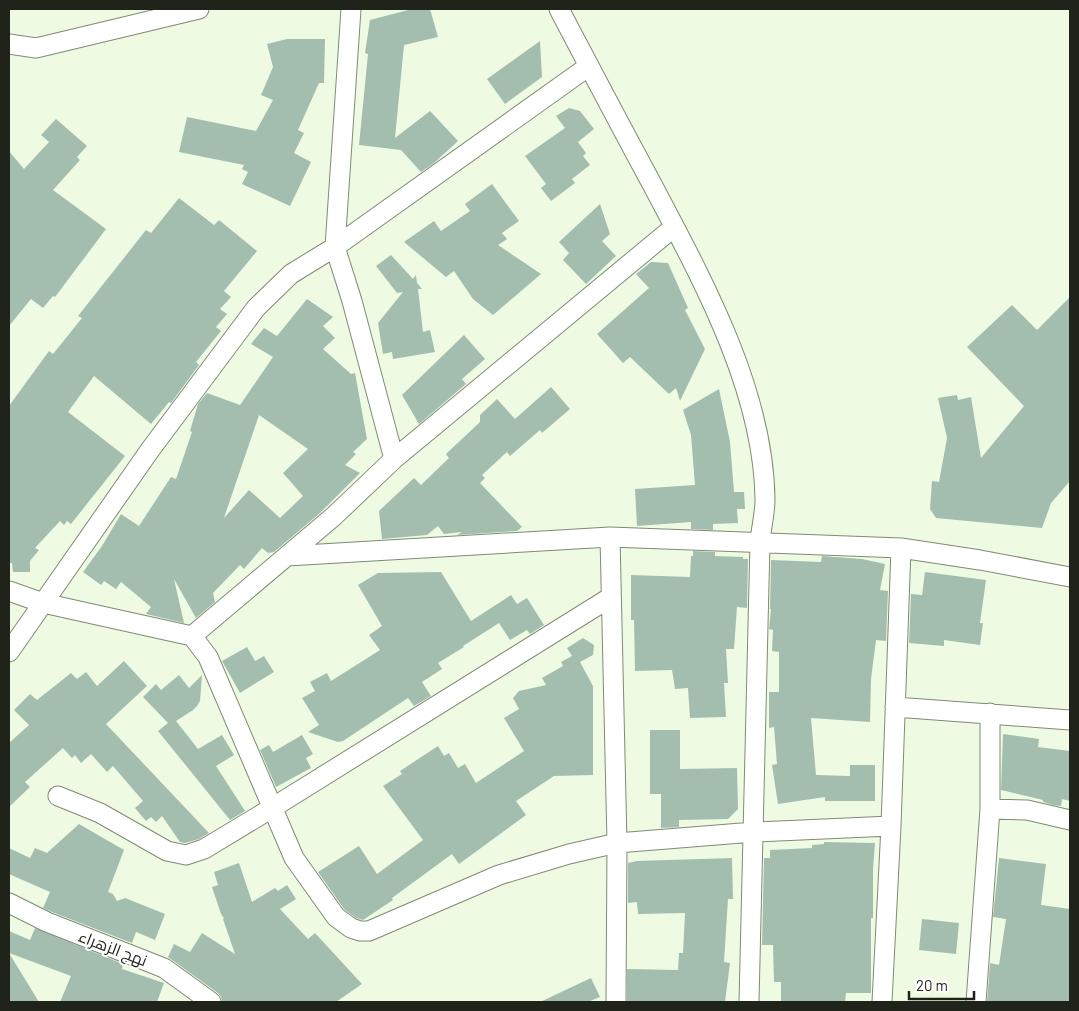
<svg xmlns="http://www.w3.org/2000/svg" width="1079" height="1011" font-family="Barlow,Cairo,sans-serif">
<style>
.building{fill:#a3beaf;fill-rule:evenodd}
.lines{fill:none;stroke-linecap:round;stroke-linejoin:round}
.minor-casing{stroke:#7f8b74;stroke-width:21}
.minor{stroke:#fff;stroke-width:19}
.labels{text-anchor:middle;stroke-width:4;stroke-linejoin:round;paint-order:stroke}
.street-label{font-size:16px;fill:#1f231a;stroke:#fff}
</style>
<rect width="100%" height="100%" fill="#eefbe2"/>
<path class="building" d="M412 9H430L438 37 404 45 395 138 430 111 458 141 434 163 421 172 401 150 359 145 368 54 365 53 370 20Z
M287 39H325L324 83H319L298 130 304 133 294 153 311 162 290 206 242 184 248 172 242 169 244 165 179 152 187 117 256 131 273 100 261 95 273 67 267 44Z
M540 41 542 77 505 104 487 79Z
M569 108 580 111 594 129 578 142 586 153 583 156 590 165 572 179 575 183 551 201 541 188 546 184 525 156 565 128 556 116Z
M56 119 87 146 77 157 80 160 53 190 106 229 55 297 53 296 43 308 31 299 9 326V151L24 169 49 142 41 135Z
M492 184 519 221 502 233 507 239 498 245 541 274 493 315 473 299 454 271 446 277 404 242 434 221 441 231 470 211 465 204Z
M179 198 214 225 219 220 257 251 224 291 231 297 220 309 227 314 216 327 221 331 196 362 199 365 171 403 169 402 151 424 94 376 68 412 125 456 71 524 67 521 64 525 60 521 35 548 39 550 30 561V572H13L12 563H9V406L49 351 53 354 82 318 78 316 146 230 151 233Z
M600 204 610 234 602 241 616 256 586 284 563 260 569 253 559 242Z
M391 255 413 279 416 275 417 283 422 289H418L423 332 430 330 435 352 393 359 392 352 383 354 378 323 403 292 397 293 376 266Z
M651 262 668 263 688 308 685 310 705 349 680 401 676 388 669 394 630 357 623 363 597 334 649 288 636 274Z
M1070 297V481L1051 503 1042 528 936 518 930 509 932 481 939 482 947 438 938 398 957 395 958 400 971 397 981 458 1024 406 967 347 1012 305 1037 330Z
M307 299 333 317 323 326 335 338 323 349 351 374 355 373 367 439 353 452 356 454 345 465 360 473 320 513 274 552 268 553 262 548 244 569 240 565 213 593 215 602 196 618 174 579 184 623 146 614 151 607 121 582 116 589 104 581 101 585 83 572 102 546 121 514 139 526 171 477 176 479 192 432 190 431 198 404 207 393 240 405 273 357 251 344 264 328 277 336ZM259 415 308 449 283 473 303 496 280 518 249 490 224 518Z
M464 335 485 359 462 379 466 384 419 424 402 395Z
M551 387 570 409 542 433 540 430 510 456 507 452 482 475 485 478 480 483 522 527 517 531 457 535 462 532 444 534 438 526 427 535 382 539 379 511 414 478 421 485 449 458 446 454 480 422V415L497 399 515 419Z
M719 389 730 442 734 492H744L745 509H737L738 523 713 524V530L691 529V522L637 526 635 489 695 485 691 435 683 410Z
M693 551 715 552V556L743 557V559H748L747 608 737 607 734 649H726L728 683H724L726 717 690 718 688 688 675 689 672 670 635 671 634 620H631V575L690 577 691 556H693Z
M822 556 862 559 885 564 880 590 888 591 886 641 876 640 871 679 870 722 811 718 816 775 850 776V765H875V801H825V797L778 804 772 765 777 764 774 727 769 728V692H779V652L772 651 773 630 769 629 771 609H770L771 560 821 562Z
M441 572 471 621 511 595 517 604 527 598 544 625 530 634 527 630 510 640 499 623 463 646 464 647 438 663 442 669 422 682 431 696 414 706 408 698 343 741 338 742 308 732 319 725 302 698 315 691 310 682 327 673 331 681 380 650 369 635 382 626 358 585 378 573Z
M925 572 986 580 980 623H983L980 645 944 640V646L909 643 911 594 922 595Z
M583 638 594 645 593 655 580 662 593 686V775L554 776 516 801 526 815 459 864 452 854 392 898 393 900 363 920 356 918 344 909 318 872 359 846 377 874 423 840 383 786 402 774 400 771 438 746 444 756 449 753 458 768 465 764 476 783 524 751 504 718 519 709 513 698 519 691 546 685 542 678 563 666 561 662 572 656 567 648Z
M247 647 255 661 264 656 274 672 240 693 222 661Z
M124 661 147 686 106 724 209 833 199 839 185 843 180 842 162 816 156 822 151 817 146 821 135 808 143 801 113 766 107 772 91 754 81 763 75 755 72 758 63 748 25 782 30 787 9 807V743L29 725 14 710 30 694 37 700 71 673 77 679 86 672 97 686Z
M179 675 189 688 202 675 200 701 197 706 193 710 176 721 198 749 222 735 234 755 216 766 245 811 230 820 158 731 168 723 143 697 156 684 161 690Z
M650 730H680V769L737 768 738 809 728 819 679 820V827L661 828V794H650Z
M1003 734 1039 739 1038 747 1070 751V801L1062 799 1061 806 1053 805 1043 802V800L1001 790Z
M302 735 313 754 306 758 311 768 276 787 260 750 269 745 273 752Z
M79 824 124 850 108 892 113 894 117 901 125 898 165 914 155 940 136 932 132 943 52 912 43 908 50 892 9 874V848L30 858 35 848 47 853Z
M824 842 875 843 873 869V918H871V993H846L845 1002H781V982H774L773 945H762L764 858H770V850L812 848V845L824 844Z
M732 858 733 899H728L724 962 730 963 725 1002H627V969L678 970 679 953H683L685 913 638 914 637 902 628 903V863L637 861Z
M999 858 1046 864 1041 905 1070 909V1002H987L990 963 999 965 1006 919 993 917Z
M239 863 252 902 275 888 278 891 287 885 296 899 280 909 308 939 315 933 362 984 336 1002H222L221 997 218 993 168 957 174 944 190 952 202 933 235 954 223 919 224 918 221 914 212 887 218 885 214 872Z
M922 919 959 923 956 954 919 950Z
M35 928 123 964 122 969 164 983 157 1002H60L71 976 9 953V931L30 940Z
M9 953 39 1002H9Z
M591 978 600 997 588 1002H540Z"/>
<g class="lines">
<defs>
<path id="minor" d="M351 9 335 247 352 301 394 459
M559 9C590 68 621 127 653 186 703 281 764 391 765 500 765 514 761 528 760 542L749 1002
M9 44 36 48 199 9
M610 537 617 843 616 1002
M287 556 610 537 901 548 980 560 1070 577
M9 591 43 603 192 636 208 657 294 858 336 917 351 928 360 931H369L499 875 569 854 617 843 754 832 891 826
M192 636 333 517 394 459 674 227
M9 652 150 450 256 308 291 274 335 247 589 66
M895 707 1070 720
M990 713V809L1027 810 1070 820
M58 796 100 813 167 851 186 855 204 849 272 808 611 597
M9 903 47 922 164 968 211 1002
M882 1002 891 826 901 548
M976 1002 990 809"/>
</defs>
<use href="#minor" class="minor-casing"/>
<use href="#minor" class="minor"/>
</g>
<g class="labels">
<g class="street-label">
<text transform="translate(113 948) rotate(21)" y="6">نهج الزهراء</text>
</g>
</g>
<rect width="1079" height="1011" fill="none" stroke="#1f231a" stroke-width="20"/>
<path d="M909 991v8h65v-8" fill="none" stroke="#1f231a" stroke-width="2.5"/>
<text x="916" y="991" font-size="15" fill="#1f231a" stroke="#ffffff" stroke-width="4" paint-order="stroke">20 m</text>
</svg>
